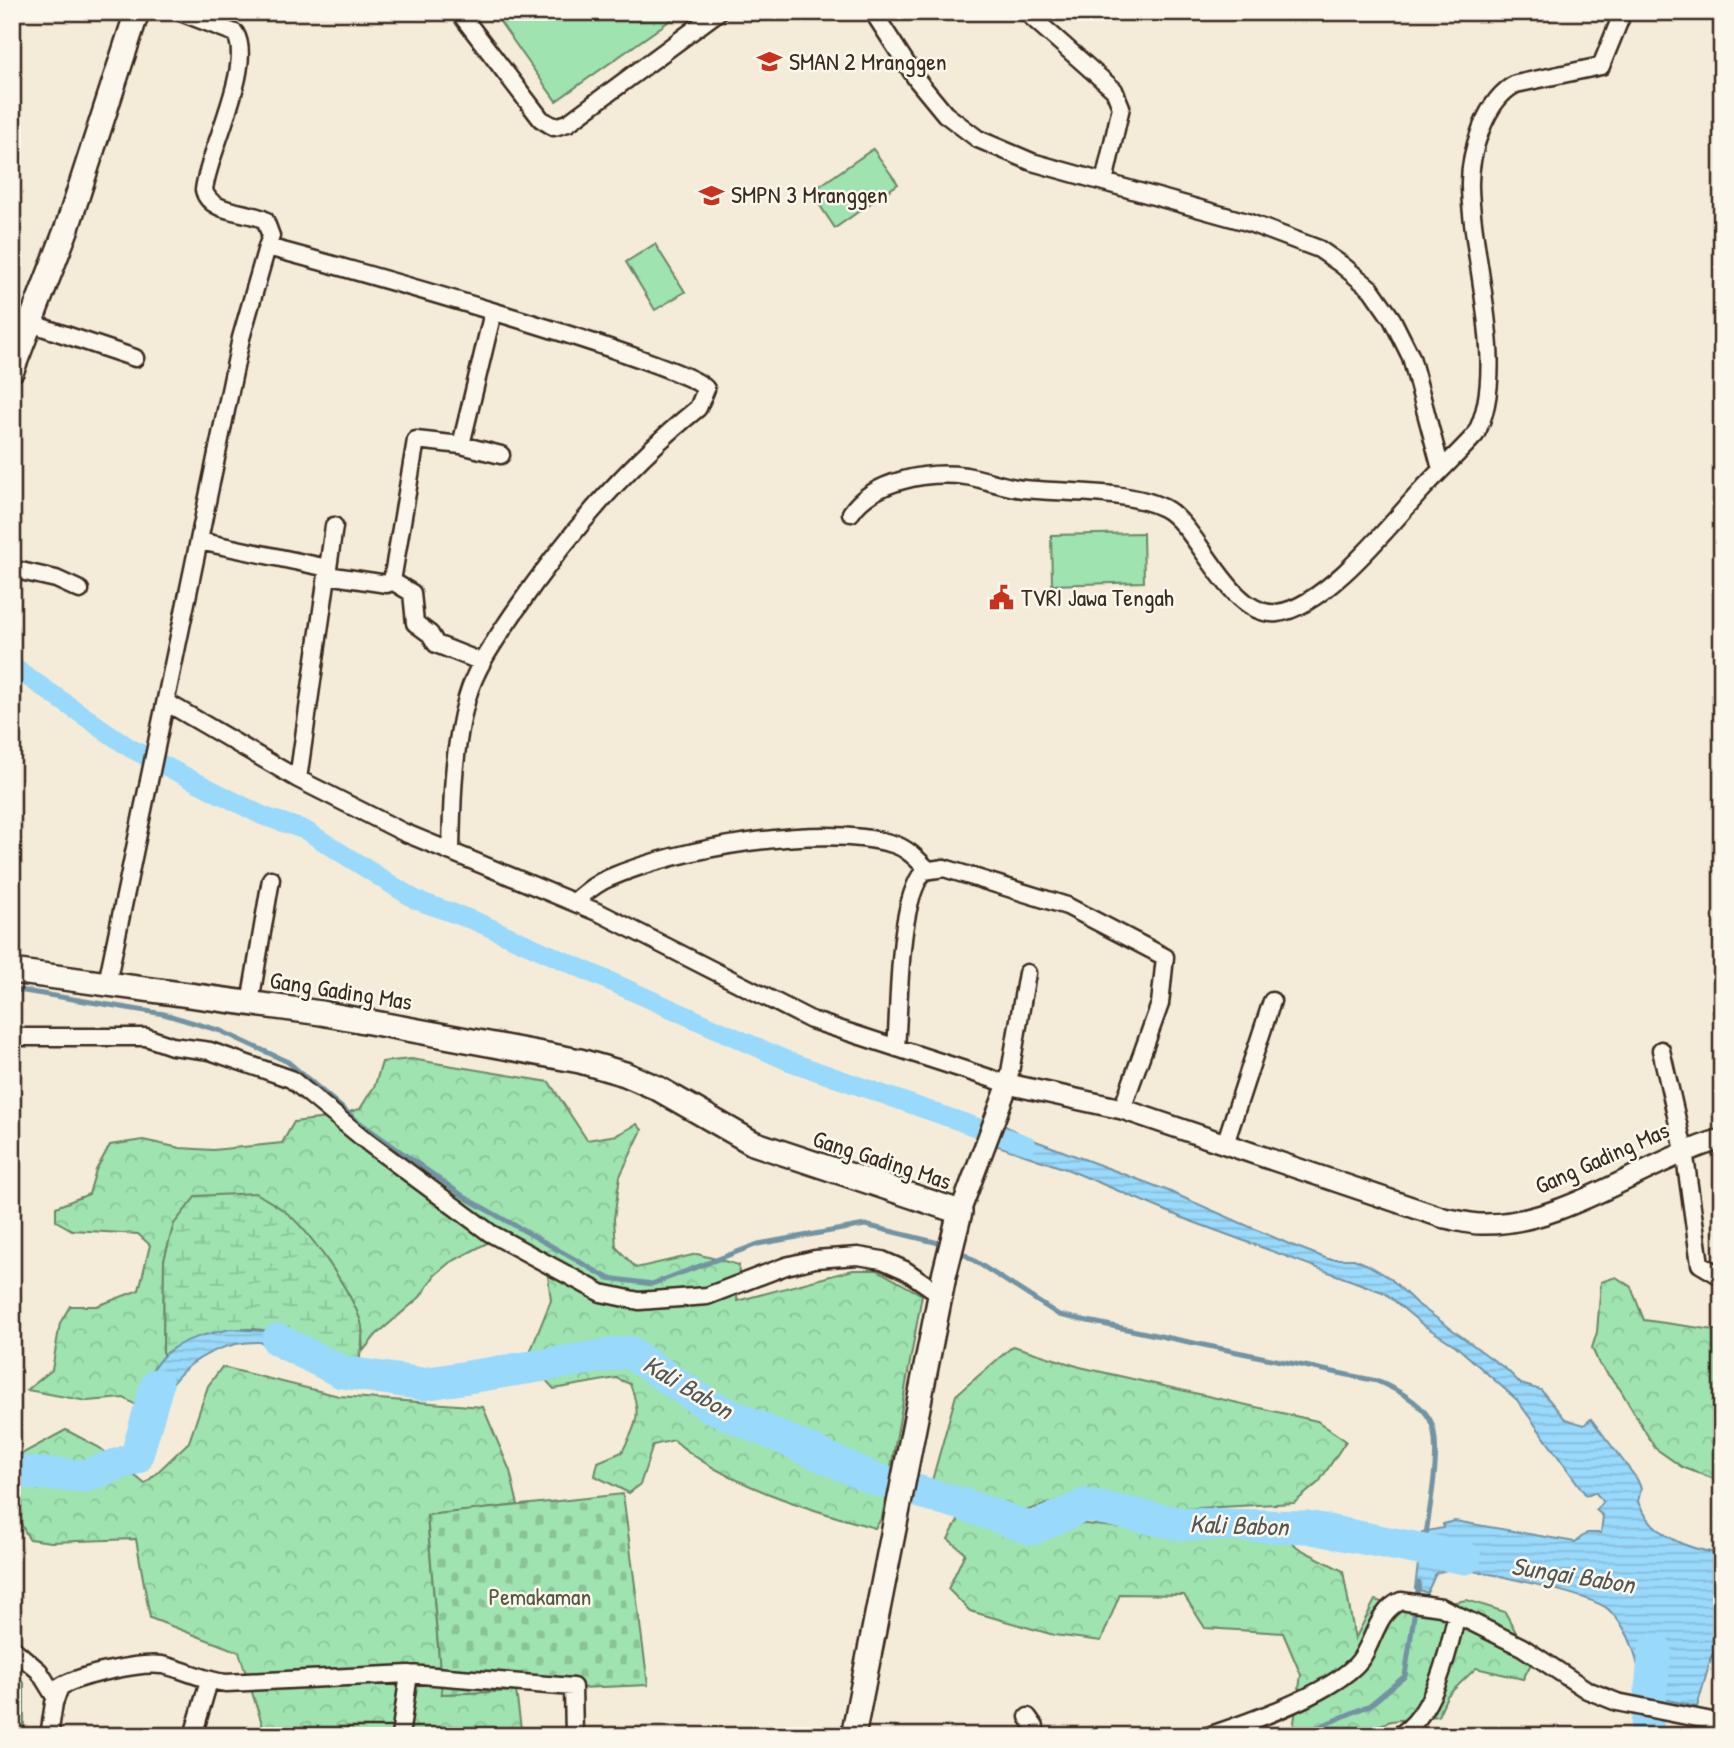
<svg xmlns="http://www.w3.org/2000/svg" width="1734" height="1748" font-family="'Patrick Hand',sans-serif">
<style>
.forest{fill:url(#forest-crowns);stroke:#6c8667;stroke-width:2}
.wetland{fill:url(#wetland-marsh);stroke:#6c8667;stroke-width:2}
.cemetery{fill:url(#cemetery-stones);stroke:#6c8667;stroke-width:2}
.garden{fill:#9ee3b0;stroke:#6c8667;stroke-width:2}
.water{fill:url(#water-rules);stroke:#7393a3;stroke-width:2}
.lines{fill:none;stroke-linecap:round;stroke-linejoin:round}
.stream{stroke:#7393a3;stroke-width:5}
.canal{stroke:#99d9fb;stroke-width:19}
.river{stroke:#99d9fb;stroke-width:33}
.minor-casing{stroke:#3b2a1e;stroke-width:21}
.tertiary-casing{stroke:#3b2a1e;stroke-width:24}
.secondary-casing{stroke:#3b2a1e;stroke-width:28}
.minor{stroke:#fbf7ec;stroke-width:16}
.tertiary{stroke:#fbf7ec;stroke-width:19}
.secondary{stroke:#fbf7ec;stroke-width:23}
.labels{text-anchor:middle;stroke-width:5;stroke-linejoin:round;paint-order:stroke}
.poi-label{font-size:24px;fill:#3b2a1e;stroke:#fbf7ec;text-anchor:start}
.street-label{font-size:24px;fill:#3b2a1e;stroke:#fbf7ec}
.park-label{font-size:24px;fill:#545842;stroke:#fbf7ec}
.water-label{font-size:26px;font-style:italic;fill:#525655;stroke:#fbf7ec}
</style>
<defs>
<pattern id="forest-crowns" width="20" height="18" patternUnits="userSpaceOnUse" patternTransform="scale(1.75)"><rect width="20" height="18" fill="#9ee3b0"/><path d="M2 6a3 3 0 1 1 6 0M12 15a3 3 0 1 1 6 0" fill="none" stroke="#89c397"/></pattern>
<pattern id="wetland-marsh" width="20" height="14" patternUnits="userSpaceOnUse" patternTransform="scale(1.75)"><rect width="20" height="14" fill="#9ee3b0"/><path d="M1 5h8M5 5V1M11 12h8M15 12V8" fill="none" stroke="#89c397"/></pattern>
<pattern id="cemetery-stones" width="16" height="16" patternUnits="userSpaceOnUse" patternTransform="scale(1.75)"><rect width="16" height="16" fill="#9ee3b0"/><path d="M2 7V4a2 2 0 0 1 4 0v3zM10 15v-3a2 2 0 0 1 4 0v3z" fill="#89c397"/></pattern>
<pattern id="water-rules" width="6" height="5" patternUnits="userSpaceOnUse" patternTransform="scale(1.75)"><rect width="6" height="5" fill="#99d9fb"/><path d="M0 2.5h6" fill="none" stroke="#85bad7"/></pattern>
</defs>
<rect width="100%" height="100%" fill="#f4ecd9"/>
<filter id="ink" filterUnits="userSpaceOnUse"><feTurbulence type="fractalNoise" baseFrequency=".0143" numOctaves="2"/><feDisplacementMap in="SourceGraphic" scale="14" xChannelSelector="R" yChannelSelector="G"/><feConvolveMatrix kernelMatrix="1 2 1 2 8 2 1 2 1" color-interpolation-filters="sRGB"/></filter>
<g filter="url(#ink)">
<path class="forest" d="M411 1059 549 1082 587 1140 617 1135 637 1124 642 1130 620 1176 614 1219 616 1247 636 1268 697 1254 739 1265 737 1301 853 1270H877L922 1295 882 1518 875 1528C813 1511 721 1483 674 1440L653 1445 640 1485 629 1493 595 1476 598 1462 622 1452C637 1423 642 1415 630 1384L616 1378 554 1389 542 1376 531 1350 551 1300 545 1253 508 1232 449 1263 435 1275 420 1297 376 1335 363 1351 361 1323 174 1224 164 1260 163 1356 147 1377 141 1408 124 1398 87 1401 27 1390 52 1370 60 1323 70 1306H97L139 1290 150 1245 138 1234 72 1230 56 1221V1207L89 1194 96 1170 110 1145 143 1140 180 1148 213 1150 282 1143 294 1122 327 1118 360 1109 375 1085 382 1062Z
M1616 1277 1631 1287 1644 1320 1722 1331V1482L1682 1467 1655 1448 1620 1389 1599 1364 1592 1348 1597 1332 1601 1282Z
M1013 1346 1080 1367 1317 1421 1346 1441 1319 1482 1294 1503 1182 1509 1090 1491 1025 1511 931 1484 956 1395Z
M222 1367 339 1396 483 1407 510 1471 518 1505 427 1516 442 1694 516 1691 522 1736H266L239 1652 150 1618 136 1539 51 1542 29 1539 18 1518H12V1454L18 1456 66 1430 100 1448 145 1484 189 1442 208 1386Z
M960 1517 1034 1540 1067 1522 1179 1534 1275 1530 1300 1549 1343 1571 1355 1639 1375 1600 1407 1610 1467 1600 1505 1612 1532 1662 1523 1679 1476 1668 1447 1696 1438 1716 1391 1721 1351 1736H1292L1301 1675 1283 1633 1205 1628 1184 1595 1120 1594 1101 1641 1054 1635 970 1611 948 1589 965 1553 948 1539Z
M12 1676 24 1683V1736H12Z"/>
<path class="wetland" d="M256 1193C267 1200 279 1206 288 1214 312 1234 352 1293 361 1322 366 1339 357 1355 360 1371 336 1368 318 1352 297 1341 254 1318 203 1331 163 1356L164 1260 174 1224 196 1196Z"/>
<path class="cemetery" d="M623 1494 648 1685 442 1694 427 1515Z"/>
<path class="garden" d="M493 12H682L556 101Z
M873 149 898 184 835 228 811 192Z
M655 244 685 292 655 310 626 262Z
M1143 533 1144 582 1052 585 1051 535Z"/>
<path class="water" d="M1005 1126 1028 1138 1166 1190 1289 1244 1328 1259H1354L1368 1265 1390 1278 1416 1303 1507 1370 1521 1384 1541 1390 1565 1419 1584 1425 1591 1419 1637 1479 1641 1488 1638 1502C1654 1537 1686 1549 1722 1554V1647L1712 1655 1697 1707 1643 1694C1638 1662 1633 1633 1609 1610 1594 1595 1482 1571 1457 1569 1450 1569 1442 1571 1436 1573L1427 1593 1415 1588 1422 1532 1443 1528V1524L1455 1521 1575 1542 1587 1533H1601L1603 1516 1596 1510 1603 1502 1595 1492 1586 1495 1517 1400 1456 1346 1423 1325 1385 1293 1185 1219 1069 1170 998 1146Z
M231 1329 277 1332 320 1353 318 1363C307 1358 296 1350 285 1346 239 1333 187 1354 164 1396 157 1407 154 1420 149 1431 137 1423 140 1415 142 1402 151 1349 181 1339 231 1329Z"/>
<g class="lines">
<path class="stream" d="M12 989 164 1014 221 1031 288 1062 356 1120 466 1198 608 1278 652 1284 758 1244 865 1225 947 1245
M956 1249 1059 1315 1377 1381C1395 1389 1418 1400 1429 1418 1444 1442 1429 1507 1426 1536
M1298 1736 1370 1705 1405 1676 1419 1583"/>
<path class="canal" d="M12 666 130 748 263 816 305 830 416 900 475 921 788 1061 1027 1145"/>
<path class="river" d="M278 1340 342 1372 423 1384 629 1352 708 1405 872 1478 965 1505 1032 1529 1085 1505 1181 1524 1307 1527 1465 1558
M12 1469 26 1473 85 1476 136 1458 157 1385
M1646 1736 1655 1650"/>
<defs>
<path id="minor" d="M180 12 235 33C255 64 208 152 204 190 210 214 246 210 265 220L271 236 267 247
M459 12 541 119 554 127 568 123 718 12
M873 12 917 80 945 114 978 139 1032 162 1247 222 1319 249 1342 265 1371 289 1392 319 1411 357 1441 469
M1026 12 1114 90 1121 107 1104 182
M18 319 135 358
M461 445 493 312
M851 513C873 480 928 471 966 476 985 479 1003 487 1023 489 1063 493 1128 490 1164 508 1199 526 1229 618 1277 613 1324 608 1389 526 1420 492 1438 472 1457 455 1475 435 1510 373 1471 257 1470 187 1469 155 1485 99 1516 84L1601 66 1623 12
M199 541 328 568
M12 569 56 579 80 590
M327 575 387 584 392 581 416 440 461 445 501 455
M392 581 412 593 415 623 430 634 436 644 482 662
M166 702 298 779 403 832 602 914 811 1020 1008 1084 1027 973
M298 779 334 526
M574 902C585 893 596 883 609 878 678 848 821 823 893 844 907 848 917 859 927 869
M107 983 241 338 267 247C319 260 694 365 706 389L698 408C625 467 566 536 513 614 495 641 476 666 467 698 453 749 452 799 451 852
M250 1003 271 879
M12 1037H146L172 1046 210 1051 291 1079 370 1144 490 1233 601 1293 639 1301 707 1296 786 1266 815 1259 858 1256 882 1260 905 1270 940 1294
M896 1048C900 1004 897 903 924 871L944 868 1067 906 1165 957 1160 1004 1122 1109
M1661 1050 1684 1150 1700 1264 1722 1277
M1225 1144 1272 1001
M12 1648 39 1671 55 1697
M1028 1717 1035 1727V1736
M49 1736 54 1703 60 1687C80 1675 139 1662 162 1665 184 1669 204 1681 226 1683L409 1674 573 1687 574 1736
M193 1736 209 1681
M400 1736 409 1674
M1208 1736C1250 1722 1324 1696 1355 1666 1374 1648 1374 1612 1401 1601L1441 1607 1522 1647 1587 1690 1617 1702 1722 1723
M1398 1736C1433 1717 1448 1654 1456 1617"/>
<path id="tertiary" d="M960 1212 1008 1084 1122 1109 1444 1218C1456 1220 1469 1224 1481 1224 1564 1226 1644 1161 1722 1139"/>
<path id="secondary" d="M12 370 67 228 137 12
M12 971 321 1013 580 1061 625 1074 657 1088 753 1143 960 1212 944 1276 853 1736"/>
</defs>
<use href="#minor" class="minor-casing"/>
<use href="#tertiary" class="tertiary-casing"/>
<use href="#secondary" class="secondary-casing"/>
<use href="#minor" class="minor"/>
<use href="#tertiary" class="tertiary"/>
<use href="#secondary" class="secondary"/>
</g>
</g>
<defs>
<symbol id="school-bare" viewBox="-9 -9 18 18"><path d="M0-5L7-2L0 1L-7-2ZM-4 1L0 2.5L4 1V4Q0 6-4 4Z" fill="#c8321e" stroke="#fbf7ec" stroke-width="2.5" paint-order="stroke"/></symbol>
<symbol id="civic-bare" viewBox="-9 -9 18 18"><path d="M-.6-6.5H3V-4.5H.6V-3L4-1V1h2V6H-6V1h2V-1L-.6-3ZM-1.2 2.5V6h2.4V2.5Z" fill="#c8321e" stroke="#fbf7ec" stroke-width="2.5" paint-order="stroke"/></symbol>
</defs>
<g fill-rule="evenodd">
<use href="#school-bare" x="752" y="44" width="35" height="35"/>
<use href="#school-bare" x="694" y="178" width="35" height="35"/>
<use href="#civic-bare" x="984" y="580" width="35" height="35"/>
</g>
<g class="labels">
<g class="poi-label">
<text x="789" y="70">SMAN 2 Mranggen</text>
<text x="731" y="203">SMPN 3 Mranggen</text>
<text x="1021" y="606">TVRI Jawa Tengah</text>
</g>
<g class="street-label">
<text transform="translate(341 991) rotate(9)" y="8">Gang Gading Mas</text>
<text transform="translate(1602 1158) rotate(-24)" y="8">Gang Gading Mas</text>
<text transform="translate(882 1160) rotate(18)" y="8">Gang Gading Mas</text>
</g>
<g class="park-label">
<text x="540" y="1605">Pemakaman</text>
</g>
<g class="water-label">
<text transform="translate(688 1387) rotate(31)" y="9">Kali Babon</text>
<text transform="translate(1239 1525) rotate(2)" y="9">Kali Babon</text>
<text transform="translate(1573 1575) rotate(9)" y="9">Sungai Babon</text>
</g>
</g>
<rect width="1734" height="1748" fill="none" stroke="#fbf7ec" stroke-width="42"/>
<rect x="21" y="21" width="1692" height="1706" fill="none" stroke="#3b2a1e" stroke-width="2.5" filter="url(#ink)"/>
</svg>
